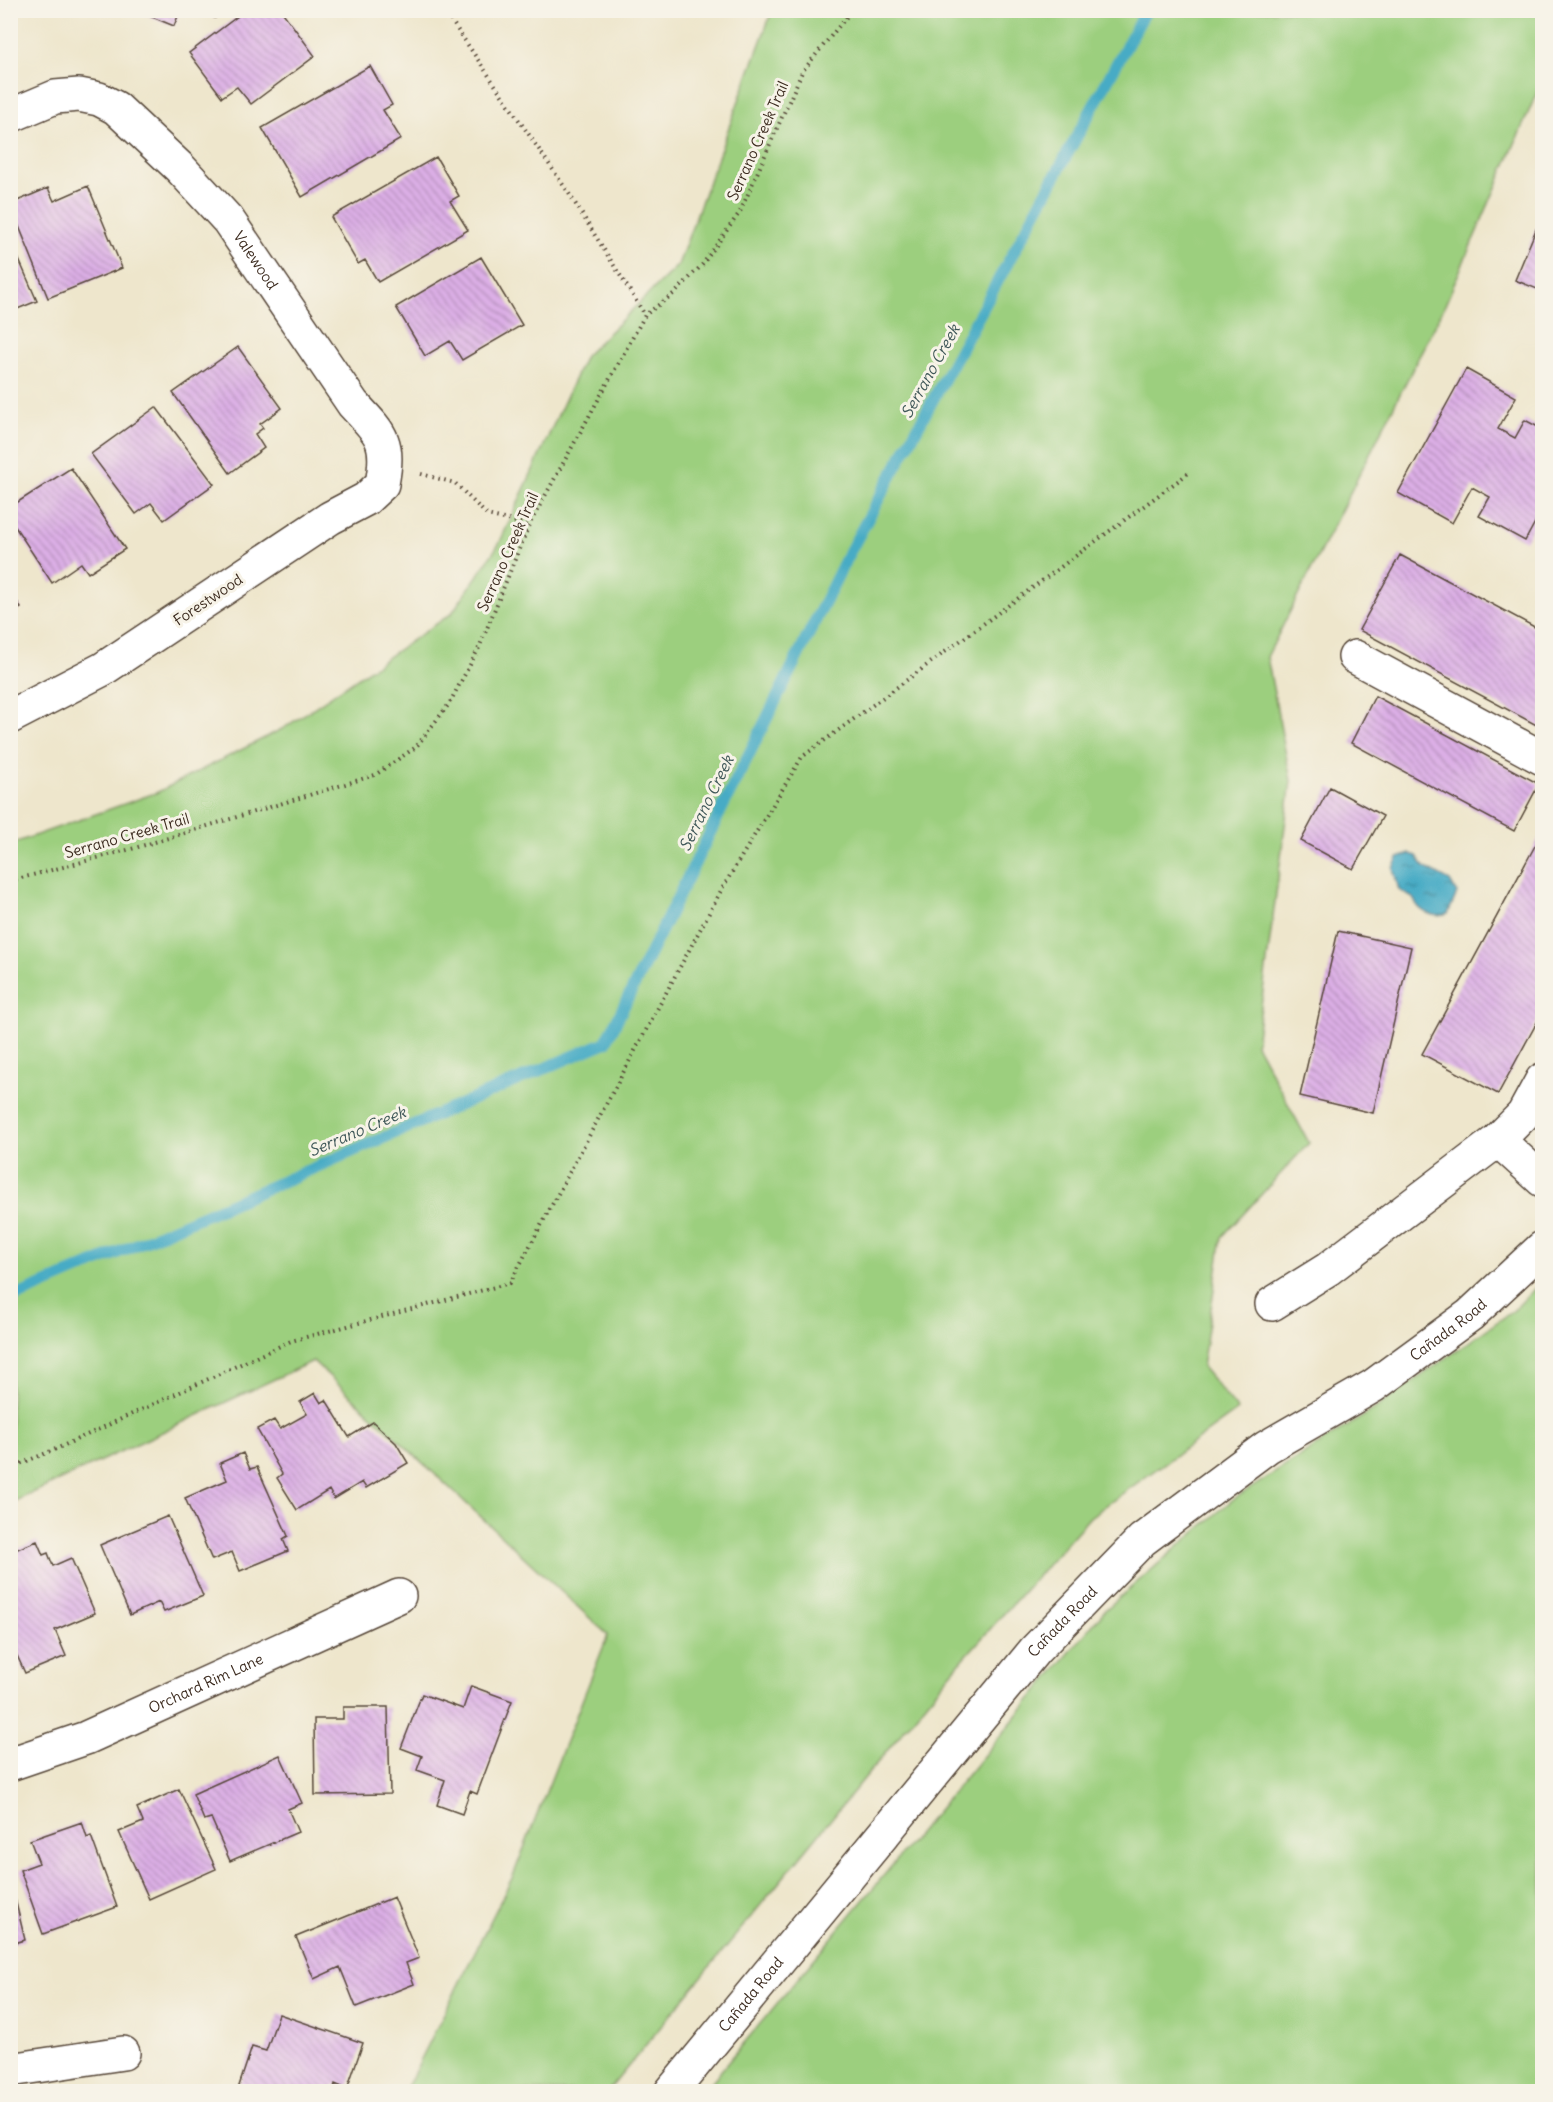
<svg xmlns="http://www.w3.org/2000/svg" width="1553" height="2102" font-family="Delius,sans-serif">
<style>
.green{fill:#9ccf7e;stroke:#6c7c4e;stroke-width:1.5}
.water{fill:url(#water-ripples);stroke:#406a72;stroke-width:1.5}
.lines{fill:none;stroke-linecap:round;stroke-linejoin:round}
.stream{stroke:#46abc5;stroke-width:12}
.building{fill:url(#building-back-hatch)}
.street-casing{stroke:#564638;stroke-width:36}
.secondary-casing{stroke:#564638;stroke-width:36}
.path{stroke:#564638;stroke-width:4;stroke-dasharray:1.5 4.5;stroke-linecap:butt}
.street{stroke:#fff;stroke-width:33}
.secondary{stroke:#fff;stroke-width:33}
.labels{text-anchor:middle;stroke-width:6;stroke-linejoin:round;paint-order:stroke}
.street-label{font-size:15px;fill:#3b2a1e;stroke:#f7f3e8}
.water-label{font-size:16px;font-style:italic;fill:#3f5758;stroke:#f7f3e8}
</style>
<defs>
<pattern id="water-ripples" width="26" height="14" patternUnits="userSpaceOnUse" patternTransform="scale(1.5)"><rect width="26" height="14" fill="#46abc5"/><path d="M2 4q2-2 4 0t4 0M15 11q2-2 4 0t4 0" fill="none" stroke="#3c8b9f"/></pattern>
<pattern id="building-back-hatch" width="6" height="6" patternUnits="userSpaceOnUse" patternTransform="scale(1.5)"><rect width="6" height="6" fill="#dcafe6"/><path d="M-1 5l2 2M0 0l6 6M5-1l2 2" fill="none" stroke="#b48fba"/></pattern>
</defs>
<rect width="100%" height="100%" fill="#f7f3e8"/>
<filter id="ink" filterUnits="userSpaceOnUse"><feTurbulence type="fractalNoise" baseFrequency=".0167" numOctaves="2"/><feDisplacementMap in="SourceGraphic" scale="12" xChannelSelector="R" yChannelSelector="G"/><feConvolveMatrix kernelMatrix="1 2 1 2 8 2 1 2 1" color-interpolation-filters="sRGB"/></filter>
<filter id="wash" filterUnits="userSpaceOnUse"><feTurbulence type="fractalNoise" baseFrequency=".008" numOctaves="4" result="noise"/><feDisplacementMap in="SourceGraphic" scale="24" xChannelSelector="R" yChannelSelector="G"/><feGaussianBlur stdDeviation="1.35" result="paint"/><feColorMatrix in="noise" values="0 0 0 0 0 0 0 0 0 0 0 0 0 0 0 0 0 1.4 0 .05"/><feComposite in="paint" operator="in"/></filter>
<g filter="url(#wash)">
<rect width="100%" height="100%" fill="#eee6cc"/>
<path class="green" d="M772 11H1542V81L1445 305 1267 657 1291 781 1256 1044 1309 1143 1222 1237 1202 1367 1238 1410 1090 1517 950 1674 608 2091H405L513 1876 608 1635 313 1361 11 1503V844L158 792 284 728 452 613 499 544 585 356 678 265Z
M1542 1281V2091H704L1105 1610 1232 1500 1373 1410 1514 1310Z"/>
<path class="water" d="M1410 854 1417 856 1424 867 1450 881 1457 893 1448 914C1433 919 1419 912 1413 898L1399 890 1393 868 1398 858Z"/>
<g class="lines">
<path class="stream" d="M10 1299 606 1042 848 555 1146 10"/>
</g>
<g id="blocks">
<path class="building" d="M135 10H192L190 15 180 11 174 26Z
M195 10H218L215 18Z
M246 10H281L315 56 251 104 237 87 222 97 189 53Z
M370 66 392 105 383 110 401 139 302 197 262 128Z
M436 157 459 196 450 201 468 230 378 282 365 260 358 264 331 217Z
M88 186 122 268 48 298 10 204 48 188 54 201Z
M1542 215V291L1515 280Z
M10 239 37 301 10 312Z
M481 257 522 325 462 360 450 341 425 356 396 307Z
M238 347 282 408 260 424 263 428 255 434 264 448 230 473 173 393Z
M1466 369 1516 397 1498 429 1515 438 1525 420 1542 429V519L1538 517 1525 541 1479 516 1490 497 1472 487 1452 523 1398 493Z
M156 407 214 484 164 520 151 503 136 514 91 454Z
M71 468 125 549 88 573 81 563 52 583 10 519V507Z
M1400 555 1542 631V728L1359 630Z
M10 590 21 608 10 614Z
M1375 696 1539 784 1514 831 1351 743Z
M1330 787 1383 816 1353 869 1301 841Z
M1542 833V1013L1498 1094 1422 1054Z
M1338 931 1411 947 1373 1113 1300 1096Z
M315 1393 321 1403 326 1400 349 1437 373 1422 396 1443 408 1463 366 1488 362 1482 334 1499 329 1490 297 1510 277 1478 282 1474 257 1429 274 1420 280 1429 307 1414 300 1402Z
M243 1453 250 1469 257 1467 288 1536 283 1539 288 1551 240 1571 232 1552 212 1560 185 1498 227 1480 220 1463Z
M168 1516 203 1596 164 1612 159 1602 130 1615 100 1545Z
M37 1541 43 1555 48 1553 53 1566 71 1558 95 1613 55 1630 66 1656 25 1673 10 1640V1552Z
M471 1686 512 1701 477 1794 470 1791 462 1814 437 1805 445 1780 417 1770 422 1756 401 1748 422 1694 463 1709Z
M343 1707H388L390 1794 315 1795 314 1719H343Z
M280 1755 302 1803 288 1809 298 1832 230 1861 211 1818 204 1820 193 1794Z
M179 1789 216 1869 149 1899 119 1832 143 1822 137 1808Z
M82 1822 87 1838 91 1836 117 1907 43 1934 20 1870 39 1863 30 1840Z
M10 1878 25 1940 10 1944Z
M394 1897 419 1958 406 1963 414 1984 356 2007 340 1967 314 1979 296 1937Z
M279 2014 363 2043 347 2089 335 2084 333 2092H237L252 2047 266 2051Z"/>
</g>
</g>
<g filter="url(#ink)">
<use href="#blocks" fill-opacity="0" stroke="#564638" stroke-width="1.5"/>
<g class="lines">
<defs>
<g id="street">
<path id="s1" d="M10 116 55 97 79 95 99 99 116 108 180 168 228 220 353 404C382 435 390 441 382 484L366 499 330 518 103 669 10 717"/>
<path d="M1355 657 1542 758"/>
<path d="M1498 1140 1542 1180"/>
<path d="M1272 1304 1328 1269 1498 1140 1523 1115 1542 1080"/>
<path id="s2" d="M10 1764 86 1738 399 1596"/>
<path d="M10 2070 123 2053"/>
</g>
<g id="secondary">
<path id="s3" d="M671 2092 1035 1650 1142 1540 1267 1447 1373 1386 1470 1315 1542 1248"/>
</g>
</defs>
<use href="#street" class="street-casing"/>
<use href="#secondary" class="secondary-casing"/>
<path class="path" d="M444 10 568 192 645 315
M421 474 455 483 487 515 529 525
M10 881 135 848 375 775 416 747 449 704 479 648 529 525 645 315 676 292 702 265 740 212 802 72 852 10
M10 1468 56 1449 291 1341 510 1283 723 887 802 757 1190 472"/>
<use href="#street" class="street"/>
<use href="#secondary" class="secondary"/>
</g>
</g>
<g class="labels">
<g class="street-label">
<text transform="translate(758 141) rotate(-66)" y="5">Serrano Creek Trail</text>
<text dy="5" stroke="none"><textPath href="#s1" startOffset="320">Valewood</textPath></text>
<text transform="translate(508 552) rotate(-66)" y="5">Serrano Creek Trail</text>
<text transform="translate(208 600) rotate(-34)" y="5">Forestwood</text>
<text transform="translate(127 836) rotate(-16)" y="5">Serrano Creek Trail</text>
<text dy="5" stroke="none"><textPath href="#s3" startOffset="1098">Cañada Road</textPath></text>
<text dy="5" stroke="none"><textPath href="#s3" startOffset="612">Cañada Road</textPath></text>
<text dy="5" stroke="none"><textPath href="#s2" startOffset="212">Orchard Rim Lane</textPath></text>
<text dy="5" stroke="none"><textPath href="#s3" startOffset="126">Cañada Road</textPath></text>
</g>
<g class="water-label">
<text transform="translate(930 371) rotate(-61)" y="6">Serrano Creek</text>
<text transform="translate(706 803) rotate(-64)" y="6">Serrano Creek</text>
<text transform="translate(357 1131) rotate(-23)" y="6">Serrano Creek</text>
</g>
</g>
<rect width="1553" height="2102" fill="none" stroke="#f7f3e8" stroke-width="36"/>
</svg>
